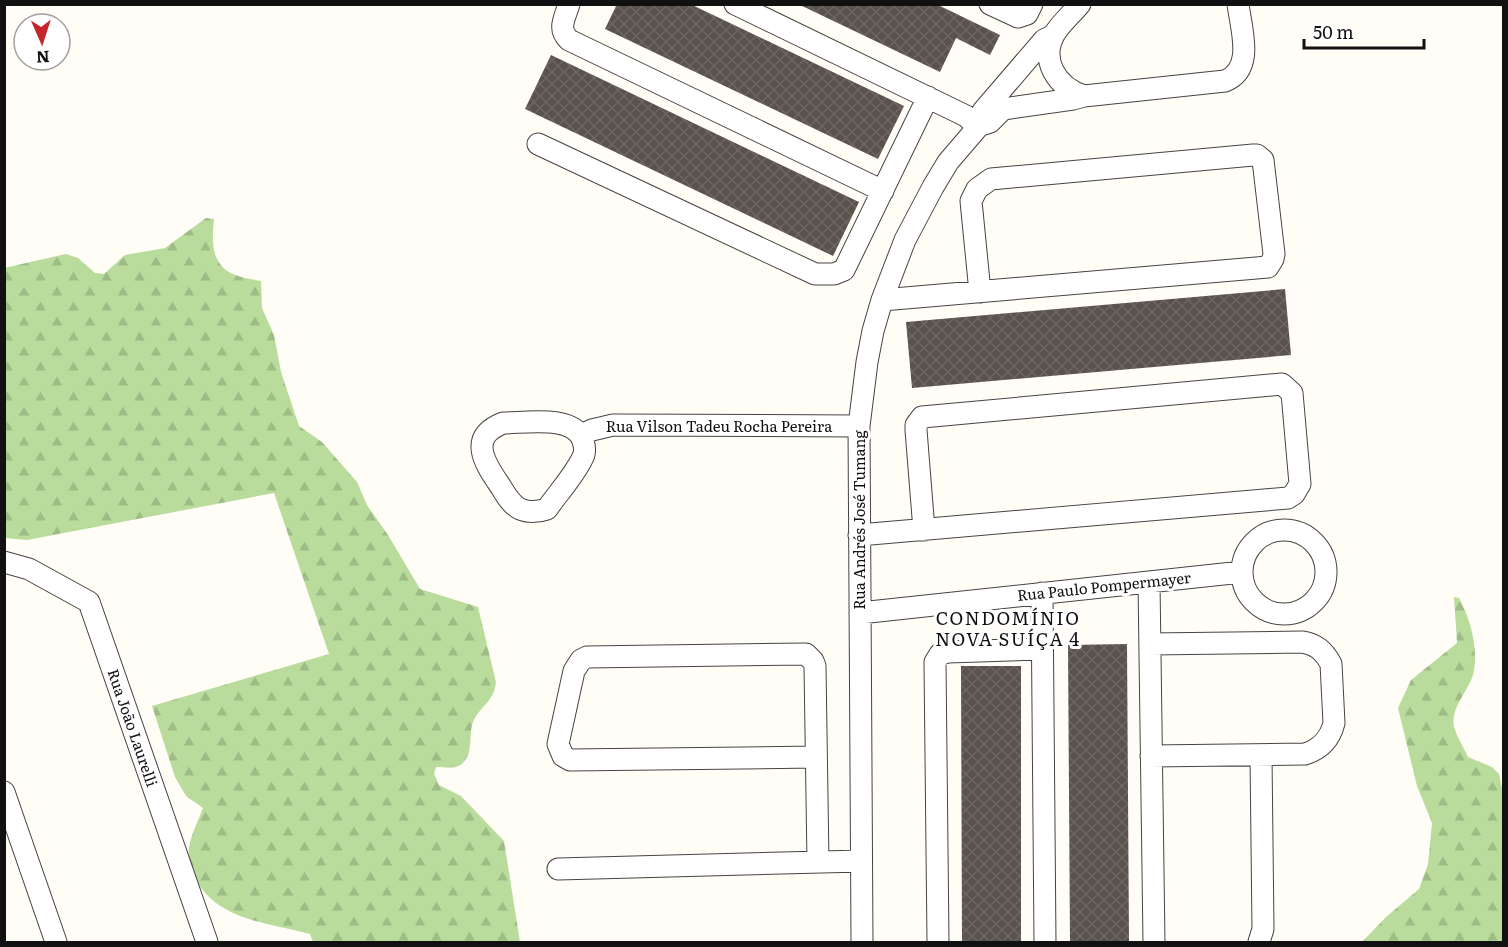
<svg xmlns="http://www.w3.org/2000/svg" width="1508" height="947" font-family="Literata,serif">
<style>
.forest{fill:url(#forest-firs)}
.building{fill:url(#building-cross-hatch)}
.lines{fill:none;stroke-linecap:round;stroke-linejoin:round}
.minor-casing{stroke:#444;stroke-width:23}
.minor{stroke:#fff;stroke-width:21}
.labels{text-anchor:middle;stroke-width:6;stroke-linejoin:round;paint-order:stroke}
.street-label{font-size:15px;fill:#111;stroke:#fff}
.quarter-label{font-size:18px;letter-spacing:1.5px;fill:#111;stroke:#fff}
</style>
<defs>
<pattern id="forest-firs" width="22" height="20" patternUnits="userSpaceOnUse" patternTransform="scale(1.5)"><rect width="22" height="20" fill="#b9dc9c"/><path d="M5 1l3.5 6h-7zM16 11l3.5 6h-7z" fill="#9ebc85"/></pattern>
<pattern id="building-cross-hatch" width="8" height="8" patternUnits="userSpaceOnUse" patternTransform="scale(1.5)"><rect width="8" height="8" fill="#5a524d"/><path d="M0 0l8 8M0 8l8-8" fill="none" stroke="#6d6662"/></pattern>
</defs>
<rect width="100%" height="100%" fill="#fffdf5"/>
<path class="forest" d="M206 218 214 219C212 239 210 264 233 274 241 278 252 279 261 281L262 308 274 335 281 372 299 426 322 442 357 482 367 505 388 535 420 589 478 607 496 682C494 702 480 706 473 722 468 735 474 752 463 763 456 770 445 767 436 767L434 774 439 785 461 796 504 841 520 942H313L310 934C269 923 213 920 194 875 191 867 187 857 189 848 191 835 198 821 203 808L186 796 175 777 152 706 329 654 274 493 27 540 5 538 4 268 66 254 78 258 95 273 104 274 125 255 165 248Z
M1454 597 1459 598C1471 620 1479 650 1473 675 1468 691 1450 709 1454 727 1457 737 1464 748 1468 757L1492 767 1499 774 1504 798 1503 942H1362L1386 917 1419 889 1428 864 1432 823 1417 786 1398 708 1411 680 1457 643Z"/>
<path class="building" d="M617 4H690L904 106 878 159 605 29Z
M798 4H936L1000 35 990 55 956 38 940 72Z
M551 55 859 202 833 256 525 109Z
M1285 289 1291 355 912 388 906 322Z
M1127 644 1129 942H1070L1068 645Z
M961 666H1021V942H962Z"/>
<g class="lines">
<defs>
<path id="minor" d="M569 4C565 18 557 29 569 40L883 191
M735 4 966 116 978 127
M990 4 1018 17 1027 14 1032 4
M1080 4C1072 14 1062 22 1055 33 1039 60 1057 87 1084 96L1225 81C1255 69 1241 29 1238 4
M984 124 990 122 1003 109 1073 99 1084 96
M538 144 815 274H834L844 270 928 97
M882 300 1268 267 1273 259 1274 254 1263 160 1257 155H1253L991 179 977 189 971 201 980 292
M503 423C525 423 575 414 583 441 585 447 585 454 582 459 573 477 558 493 547 509 538 512 529 513 520 509 510 504 505 493 499 484 484 462 468 437 503 423Z
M581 435 592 430 613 425 859 426
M1242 572a42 42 0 1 1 84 0a42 42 0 1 1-84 0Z
M859 535 1288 498 1294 494 1300 484 1292 393 1282 384 922 417 916 425V430L924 530
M4 562 29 569 89 602 207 942
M1149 582 1154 942
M1042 593 1045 942
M860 613 1242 572
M1150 644 1302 642C1316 644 1324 651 1331 664L1334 723C1330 739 1321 749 1305 754L1151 756
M816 757 570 760 563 756 558 744 574 671 581 660 587 657 806 654 813 661 815 666 818 862
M4 792 56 942
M558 869 861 861
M862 942 859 426 867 362 873 331 882 300 905 240 933 187 948 162 978 127 983 111 1044 40 1054 35
M938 942 935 662 940 654 948 652 1042 649
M1259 942 1263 929 1261 756"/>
</defs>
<use href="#minor" class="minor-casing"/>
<use href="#minor" class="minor"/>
</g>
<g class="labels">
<g class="street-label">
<text x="719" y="432">Rua Vilson Tadeu Rocha Pereira</text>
<text transform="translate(860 520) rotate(-90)" y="5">Rua Andrés José Tumang</text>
<text transform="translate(1104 587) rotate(-6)" y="5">Rua Paulo Pompermayer</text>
<text transform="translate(132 728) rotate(71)" y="5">Rua João Laurelli</text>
</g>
<g class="quarter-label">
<text x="1008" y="625">CONDOMÍNIO<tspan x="1008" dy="21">NOVA SUÍÇA 4</tspan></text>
</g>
</g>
<rect width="1508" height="947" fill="none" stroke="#111111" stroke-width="12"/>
<g transform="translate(42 42) rotate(177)"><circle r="28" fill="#ffffff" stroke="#a0a0a0" stroke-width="1.5"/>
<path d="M0-4.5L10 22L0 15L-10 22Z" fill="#c4262e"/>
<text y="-9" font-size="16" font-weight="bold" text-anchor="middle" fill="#111111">N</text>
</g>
<path d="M1304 39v9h120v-9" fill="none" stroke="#111111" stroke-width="3"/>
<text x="1313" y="39" font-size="18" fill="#111111" stroke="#ffffff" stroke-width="4.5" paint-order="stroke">50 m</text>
</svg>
